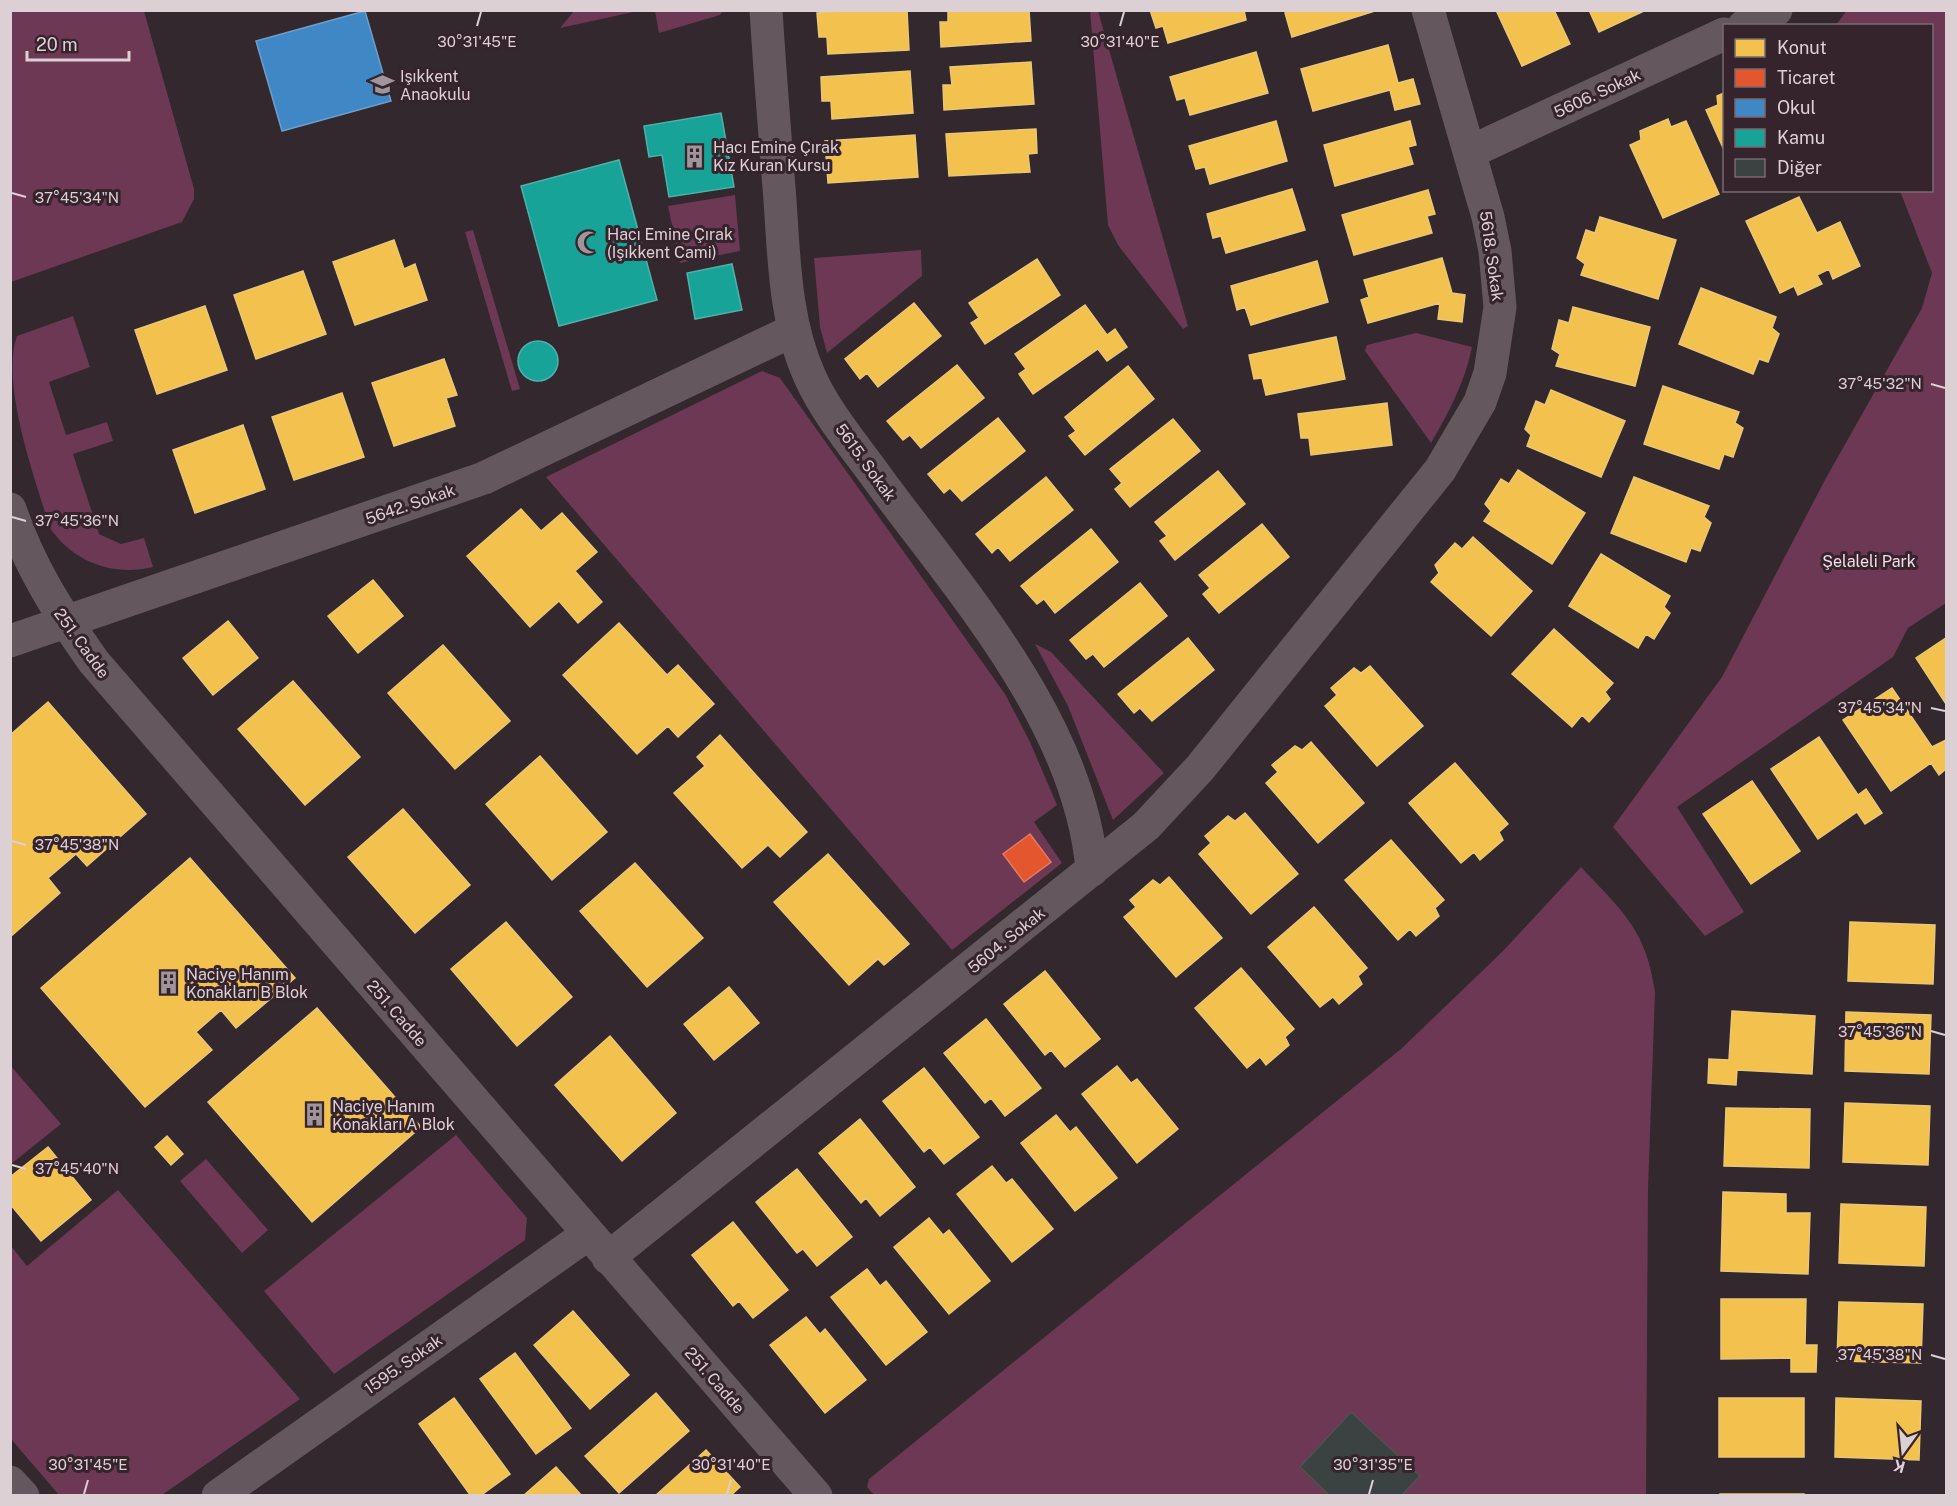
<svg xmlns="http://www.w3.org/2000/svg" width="1957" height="1506" font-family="'Public Sans',sans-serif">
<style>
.green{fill:#6c3854}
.homes{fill:#f2c14e;stroke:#ebc676;stroke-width:1.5}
.shops{fill:#e4572e;stroke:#e27b60;stroke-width:1.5}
.schools{fill:#3f88c5;stroke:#6e9eca;stroke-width:1.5}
.public{fill:#17a398;stroke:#52b0aa;stroke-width:1.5}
.building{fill:#3b4242;stroke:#515151;stroke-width:1.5}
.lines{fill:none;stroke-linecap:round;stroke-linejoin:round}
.minor{stroke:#64585e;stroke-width:33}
.ticks{fill:none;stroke:#dcd0d5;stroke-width:2}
.labels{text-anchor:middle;stroke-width:6;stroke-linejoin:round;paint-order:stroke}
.poi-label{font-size:16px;fill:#dcd0d5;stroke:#36242d;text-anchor:start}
.street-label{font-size:16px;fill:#dcd0d5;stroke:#36242d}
.park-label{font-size:16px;fill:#f3dbe7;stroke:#36242d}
.ticks-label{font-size:15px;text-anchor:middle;fill:#dcd0d5;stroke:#36242d;stroke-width:6;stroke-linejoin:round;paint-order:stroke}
</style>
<rect width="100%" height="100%" fill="#32282d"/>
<path class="green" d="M1847 10 1946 11V603L1908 628 1893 657 1677 807 1744 912 1705 936 1613 827 1722 677 1826 478 1922 308 1932 273 1900 191 1932 190V26L1836 25Z
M10 11H144L194 189V199L182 222 11 282Z
M574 11 638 10V11L560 28Z
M655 11V10L723 11 720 15 659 33Z
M1090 11H1098L1188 326 1183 329 1118 245 1108 225Z
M735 195 740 251 680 263 668 206Z
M473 230 520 389 512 391 465 232Z
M921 250 922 276 827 353 820 327 814 258Z
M73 316 90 367 49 382 66 435 107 422 113 441 73 454 99 534 121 544 144 538 153 567C114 577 73 562 50 528 35 479 0 383 17 336Z
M1416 333 1472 347C1465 382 1449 412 1431 443L1365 351 1367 345Z
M762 371 780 378 1005 694 1030 742 1057 805 1034 822 1062 863 952 950 546 477Z
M1035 644 1051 652 1164 773 1113 820 1068 706Z
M1581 867C1622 911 1646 929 1655 992L1648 1190 1646 1495 875 1496 867 1487 869 1479 1401 1049 1503 951Z
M10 1065 61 1124 11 1164H10Z
M456 1135 527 1218 525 1240 334 1374 264 1291Z
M206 1159 268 1230 242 1253 180 1181Z
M118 1190 300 1399 162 1495H59L11 1439V1246L27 1266Z"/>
<path class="homes" d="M854 10H907L909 50 828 54 827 37H819L817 13Z
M948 10H1029L1031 41 941 47 940 22H948Z
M1150 10H1244L1246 20 1168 43 1163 26 1156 28Z
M1378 10 1292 37 1285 13 1293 10Z
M1496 10H1554L1570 44 1522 66Z
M1589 10H1646L1599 32Z
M1388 45 1398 83 1413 79 1420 104 1395 110 1390 90 1313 111 1301 69Z
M1256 52 1268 93 1190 115 1185 98 1177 100 1170 77Z
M1031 62 1034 104 944 110 943 85H952L950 67Z
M910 71 913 113 832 119 831 101H822L821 77Z
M1724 93V150L1706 110 1718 105 1717 96Z
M1668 119 1671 127 1686 121 1719 194 1663 218 1630 145 1641 140 1640 131Z
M1276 121 1287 161 1210 184 1205 167 1196 169 1189 146Z
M1410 121 1416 145 1408 147 1413 164 1335 186 1324 145Z
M1036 129 1037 153 1028 154 1030 172 949 176 946 134Z
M915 135 918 177 828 183 825 141Z
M1292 189 1305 230 1226 253 1221 236 1213 238 1207 214Z
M1428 190 1435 214 1427 216 1432 233 1354 255 1342 215Z
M1799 197 1817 233 1840 222 1860 266 1833 279 1829 269 1817 275 1822 284 1798 295 1794 286 1780 293 1746 221Z
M1600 217 1676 240 1658 299 1581 275 1585 264 1577 258 1586 230 1595 233Z
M394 240 404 269 415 264 427 300 355 325 333 262Z
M1442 258 1452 293 1465 295 1462 322 1438 319 1440 303 1368 323 1361 300 1369 297 1364 280Z
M1037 259 1060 295 985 344 971 323 979 318 969 303Z
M1317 261 1328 302 1251 325 1245 307 1237 310 1231 286Z
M303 271 326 334 256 359 234 295Z
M1701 288 1776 317 1772 328 1779 334 1768 362 1759 359 1753 374 1679 344Z
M914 303 941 336 878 387 867 373 860 379 845 359Z
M1085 305 1107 335 1115 329 1127 347 1107 361 1098 349 1033 394 1019 374 1026 369 1015 354Z
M205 306 227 370 157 394 135 330Z
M1573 307 1650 327 1635 386 1556 366 1560 354 1552 349 1559 320 1569 323Z
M1336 337 1345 379 1266 395 1262 378 1254 379 1249 355Z
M444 359 457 395 446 398 455 426 394 446 372 383Z
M957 365 984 398 921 448 910 435 903 440 887 421Z
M1128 366 1154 399 1085 455 1069 436 1076 431 1065 417Z
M1663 386 1739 412 1735 423 1743 428 1733 457 1724 454 1719 469 1644 444Z
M1551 390 1625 421 1601 477 1527 446 1531 435 1525 429 1536 401 1545 405Z
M342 393 364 457 294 480 272 417Z
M1387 403 1392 445 1311 455 1309 438H1301L1298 414Z
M998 418 1025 451 962 501 950 488 944 493 928 474Z
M1173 419 1200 451 1130 507 1115 489 1122 483 1110 469Z
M243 425 265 489 195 513 173 450Z
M1518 470 1585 513 1552 564 1484 521 1491 511 1485 504 1501 479 1509 484Z
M1218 471 1245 504 1175 560 1160 541 1167 536 1155 522Z
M1046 477 1073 510 1010 561 998 547 992 553 976 534Z
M1634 477 1709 506 1704 517 1711 523 1700 551 1691 548 1686 562 1611 533Z
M521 509 541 531 562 513 597 552 575 571 602 602 578 623 559 601 530 627 467 556Z
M1262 524 1289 557 1219 613 1203 594 1210 588 1199 575Z
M1091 529 1118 562 1055 613 1044 599 1037 604 1021 586Z
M1473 537 1532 591 1491 636 1431 582 1439 573 1435 565 1455 543 1462 549Z
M1601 554 1670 596 1664 607 1670 613 1654 639 1646 634 1638 648 1569 606Z
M373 580 403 616 358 653 328 616Z
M1140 583 1167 616 1104 667 1093 654 1086 659 1070 640Z
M228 621 258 658 213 695 183 658Z
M619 623 667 675 678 665 714 704 678 737 668 726 637 754 563 675Z
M1554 629 1613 683 1605 692 1610 699 1589 722 1582 715 1572 727 1512 674Z
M1188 638 1214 670 1152 721 1140 708 1134 713 1118 694Z
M1946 638V704L1916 658Z
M443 645 510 721 455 769 388 693Z
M1370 666 1423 726 1377 766 1325 706 1337 695 1331 688 1354 668 1361 673Z
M293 681 360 757 305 805 238 729Z
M1892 688 1932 747 1946 740V769L1939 775 1931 763 1891 791 1843 720Z
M48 702 146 814 87 866 76 854 48 878 60 893 10 937V735Z
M720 735 807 832 780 857 768 845 742 868 674 793 705 766 697 757Z
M1819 737 1858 795 1866 789 1882 813 1865 824 1857 812 1818 839 1771 769Z
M1311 742 1364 803 1318 843 1266 783 1278 772 1272 765 1295 746 1302 750Z
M540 756 607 832 552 880 486 804Z
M1455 763 1508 824 1499 832 1503 840 1480 860 1474 852 1461 863 1409 803Z
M1752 781 1800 851 1751 884 1703 814Z
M403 809 470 885 415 933 348 857Z
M1245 813 1298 874 1251 914 1199 854 1211 843 1205 836 1228 816 1235 821Z
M1391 840 1444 900 1435 908 1439 916 1416 936 1410 929 1398 940 1345 880Z
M828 854 909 944 884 965 878 959 849 985 774 902Z
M190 858 295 978 236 1028 221 1010 196 1032 212 1050 145 1107 41 988Z
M635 863 703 938 647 987 580 911Z
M1169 877 1222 938 1176 977 1124 917 1136 907 1130 900 1153 880 1160 885Z
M1314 907 1367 968 1358 976 1362 984 1339 1004 1333 997 1320 1007 1268 947Z
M506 922 572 997 517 1046 451 969Z
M1850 922 1935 925 1933 984 1848 981Z
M1241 968 1294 1029 1285 1037 1289 1045 1266 1065 1260 1057 1247 1068 1195 1008Z
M1045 971 1100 1039 1065 1067 1051 1050 1045 1055 1004 1004Z
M729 987 759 1023 714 1060 684 1024Z
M317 1008 421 1127 312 1222 208 1102Z
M1732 1011 1815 1016 1812 1074 1737 1070 1736 1085 1708 1083 1709 1059 1729 1060Z
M1846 1012 1931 1015 1929 1074 1845 1071Z
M986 1019 1041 1088 1005 1116 991 1098 985 1103 944 1053Z
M610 1036 676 1113 622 1161 555 1085Z
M1117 1066 1131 1083 1137 1079 1178 1129 1137 1163 1082 1094Z
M924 1068 979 1137 944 1164 930 1147 924 1152 883 1101Z
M1845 1103 1930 1106 1928 1165 1843 1162Z
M1726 1108 1810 1109 1809 1168 1724 1166Z
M1056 1115 1070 1132 1076 1127 1117 1178 1075 1211 1021 1143Z
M860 1119 915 1187 880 1216 866 1198 861 1203 819 1153Z
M167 1136 183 1154 171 1165 155 1147Z
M48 1147 91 1200 41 1241 10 1204V1177Z
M992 1166 1006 1183 1012 1179 1053 1229 1012 1262 957 1194Z
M797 1169 852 1237 817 1266 803 1249 797 1253 756 1202Z
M1723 1192 1786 1194V1213H1810L1808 1274 1721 1271Z
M1841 1204 1926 1207 1924 1266 1839 1263Z
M929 1218 943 1235 949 1230 990 1281 949 1314 894 1247Z
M733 1222 788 1290 753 1318 739 1301 733 1306 692 1255Z
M867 1269 880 1286 886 1281 927 1332 886 1365 831 1297Z
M1721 1299H1806L1805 1345H1817L1816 1372H1791V1358L1721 1359Z
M1839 1302 1923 1304 1921 1363 1837 1361Z
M573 1311 629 1375 590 1409 534 1345Z
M806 1317 820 1334 825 1329 866 1380 825 1413 770 1345Z
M515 1353 571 1428 536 1454 480 1379Z
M656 1393 689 1431 619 1493 585 1456Z
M454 1398 510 1474 480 1496H471L419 1424Z
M1719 1398H1804V1457H1719Z
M1836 1398 1921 1401 1919 1460 1835 1457Z
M706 1450 740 1487 730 1496H655Z
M556 1467 582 1496H523Z
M1720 1494H1804V1496H1720Z"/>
<path class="shops" d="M1030 834 1051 862 1024 882 1003 854Z"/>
<path class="schools" d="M365 11 391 101 282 131 256 41Z"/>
<path class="public" d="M721 113 734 187 669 197 662 155 649 157 644 126Z
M619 160 657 300 559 326 521 186Z
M732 264 742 310 695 319 687 273Z
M518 361a20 20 0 1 1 40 0a20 20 0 1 1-40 0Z"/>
<path class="building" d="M1351 1412 1420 1476 1401 1496H1330L1300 1467Z"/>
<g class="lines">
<path class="minor" d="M766 10C770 74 775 137 780 200 784 259 785 322 810 377 827 415 857 449 881 483 964 595 1080 725 1092 870
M1744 26 1776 10
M1470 152 1724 34
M10 509C30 568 58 611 94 662L816 1496
M10 641 484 478 794 330
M608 1258 1146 826 1200 768 1440 470 1480 402 1490 373 1500 307 1495 251 1488 217 1428 10
M10 1482 23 1496
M218 1496 588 1234"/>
</g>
<path class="ticks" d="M477 26 481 12M1120 26 1124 12M12 193 26 197M1931 384 1945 388M12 517 26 521M1931 708 1945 711M12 841 26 845M1931 1031 1945 1035M12 1165 26 1169M1931 1355 1945 1359M84 1494 88 1480M727 1494 731 1480M1369 1494 1373 1480"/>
<defs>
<symbol id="school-bare" viewBox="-9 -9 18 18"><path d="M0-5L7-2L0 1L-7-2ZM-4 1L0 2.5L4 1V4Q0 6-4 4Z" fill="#a0959a" stroke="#36242d" stroke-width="2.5" paint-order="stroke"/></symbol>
<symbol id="building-bare" viewBox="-9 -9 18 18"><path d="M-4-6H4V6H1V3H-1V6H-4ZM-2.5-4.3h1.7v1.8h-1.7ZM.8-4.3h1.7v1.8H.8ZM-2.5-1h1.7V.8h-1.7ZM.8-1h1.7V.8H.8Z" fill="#a0959a" stroke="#36242d" stroke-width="2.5" paint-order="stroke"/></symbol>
<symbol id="mosque-bare" viewBox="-9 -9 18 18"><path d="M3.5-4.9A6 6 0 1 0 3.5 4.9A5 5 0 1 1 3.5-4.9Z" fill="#a0959a" stroke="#36242d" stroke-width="2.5" paint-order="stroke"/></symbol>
</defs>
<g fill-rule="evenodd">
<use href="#school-bare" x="366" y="68" width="33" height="33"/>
<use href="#building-bare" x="678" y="140" width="33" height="33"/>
<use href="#mosque-bare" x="572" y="226" width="33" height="33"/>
<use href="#building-bare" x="152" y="966" width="33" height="33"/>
<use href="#building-bare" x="298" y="1098" width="33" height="33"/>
</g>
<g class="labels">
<g class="poi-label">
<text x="400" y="82">Işıkkent<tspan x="400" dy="18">Anaokulu</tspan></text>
<text x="713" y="153">Hacı Emine Çırak<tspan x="713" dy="18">Kız Kuran Kursu</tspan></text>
<text x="607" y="240">Hacı Emine Çırak<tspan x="607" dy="18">(Işıkkent Cami)</tspan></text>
<text x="186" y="980">Naciye Hanım<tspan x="186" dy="18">Konakları B Blok</tspan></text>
<text x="332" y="1112">Naciye Hanım<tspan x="332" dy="18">Konakları A Blok</tspan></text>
</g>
<g class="street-label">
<text transform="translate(1597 93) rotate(-25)" y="6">5606. Sokak</text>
<text transform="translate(1492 256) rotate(82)" y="6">5618. Sokak</text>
<text transform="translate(866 462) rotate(54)" y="6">5615. Sokak</text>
<text transform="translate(410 504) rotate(-19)" y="6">5642. Sokak</text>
<text transform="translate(82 643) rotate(54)" y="6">251. Cadde</text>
<text transform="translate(1006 940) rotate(-39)" y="6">5604. Sokak</text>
<text transform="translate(397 1013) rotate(49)" y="6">251. Cadde</text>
<text transform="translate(403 1364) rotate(-35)" y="6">1595. Sokak</text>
<text transform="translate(715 1380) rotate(49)" y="6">251. Cadde</text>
</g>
<g class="park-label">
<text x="1869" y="567">Şelaleli Park</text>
</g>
</g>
<g class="ticks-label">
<text x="477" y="47">30°31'45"E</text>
<text x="1120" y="47">30°31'40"E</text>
<text x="77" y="203">37°45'34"N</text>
<text x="1880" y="389">37°45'32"N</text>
<text x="77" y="526">37°45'36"N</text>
<text x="1880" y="713">37°45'34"N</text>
<text x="77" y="850">37°45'38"N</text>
<text x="1880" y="1037">37°45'36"N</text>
<text x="77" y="1174">37°45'40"N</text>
<text x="1880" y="1360">37°45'38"N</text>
<text x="88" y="1470">30°31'45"E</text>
<text x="731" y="1470">30°31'40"E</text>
<text x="1373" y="1470">30°31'35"E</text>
</g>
<rect width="1957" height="1506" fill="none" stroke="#dcd0d5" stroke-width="24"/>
<rect x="1723" y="24" width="210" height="168" fill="#36242d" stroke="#786970" stroke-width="1.5"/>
<rect x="1735" y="39" width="30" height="18" fill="#f2c14e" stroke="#786970" stroke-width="1.5"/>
<text x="1777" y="54" font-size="18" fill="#dcd0d5">Konut</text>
<rect x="1735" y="69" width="30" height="18" fill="#e4572e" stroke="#786970" stroke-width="1.5"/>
<text x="1777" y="84" font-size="18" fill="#dcd0d5">Ticaret</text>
<rect x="1735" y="99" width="30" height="18" fill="#3f88c5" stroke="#786970" stroke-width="1.5"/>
<text x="1777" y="114" font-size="18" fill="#dcd0d5">Okul</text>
<rect x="1735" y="129" width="30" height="18" fill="#17a398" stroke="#786970" stroke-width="1.5"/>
<text x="1777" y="144" font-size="18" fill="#dcd0d5">Kamu</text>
<rect x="1735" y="159" width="30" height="18" fill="#3b4242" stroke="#786970" stroke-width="1.5"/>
<text x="1777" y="174" font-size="18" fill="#dcd0d5">Diğer</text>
<g transform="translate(1903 1452) rotate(195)" stroke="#36242d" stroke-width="4.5" paint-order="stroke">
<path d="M0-4.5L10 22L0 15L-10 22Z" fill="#dcd0d5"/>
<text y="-9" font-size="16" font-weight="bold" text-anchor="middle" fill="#dcd0d5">K</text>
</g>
<path d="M27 51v9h102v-9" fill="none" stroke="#dcd0d5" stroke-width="3"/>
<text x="36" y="51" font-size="18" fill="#dcd0d5" stroke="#36242d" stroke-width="4.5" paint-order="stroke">20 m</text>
</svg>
